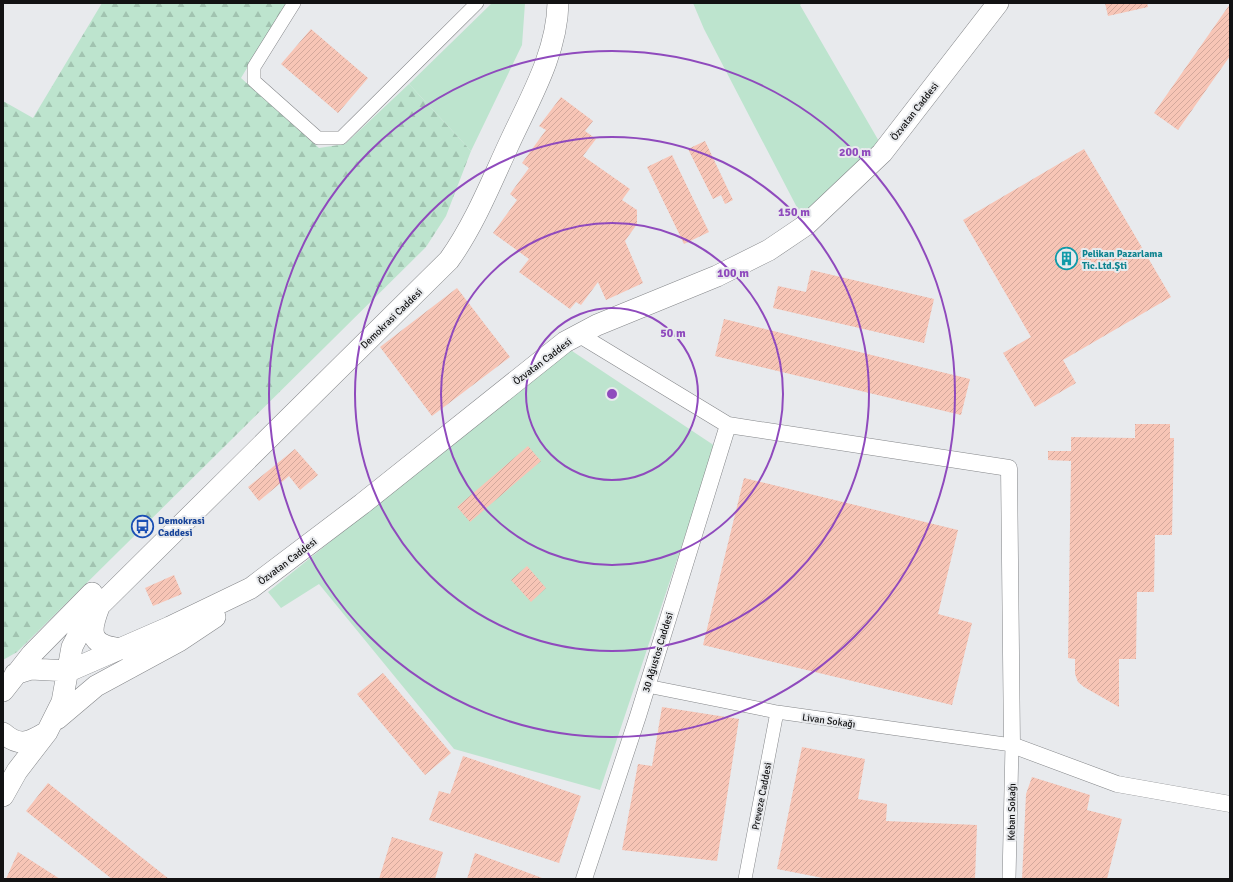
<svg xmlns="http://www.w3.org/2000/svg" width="1233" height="882" font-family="Signika,sans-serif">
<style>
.green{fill:#bde4ce}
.forest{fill:url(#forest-firs)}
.building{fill:url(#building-hatch)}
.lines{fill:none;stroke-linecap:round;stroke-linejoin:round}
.minor-casing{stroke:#848689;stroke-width:14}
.tertiary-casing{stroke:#848689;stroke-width:17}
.primary-casing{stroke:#848689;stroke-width:22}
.minor{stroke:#fff;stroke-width:13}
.tertiary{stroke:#fff;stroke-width:16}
.primary{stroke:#fff;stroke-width:21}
.ring{fill:none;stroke:#8f4abd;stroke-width:2}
.labels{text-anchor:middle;stroke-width:4;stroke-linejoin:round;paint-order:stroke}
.street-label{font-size:10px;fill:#121213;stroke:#e8eaed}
.culture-label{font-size:10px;font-weight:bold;fill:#0d838f;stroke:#e8eaed;text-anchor:start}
.transit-label{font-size:10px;font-weight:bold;fill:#164399;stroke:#e8eaed;text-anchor:start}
.centre{fill:#8f4abd;stroke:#e8eaed;stroke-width:2}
.ring-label{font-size:12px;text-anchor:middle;font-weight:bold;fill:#8f4abd;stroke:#e8eaed;stroke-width:4;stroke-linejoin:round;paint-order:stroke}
</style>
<defs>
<pattern id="forest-firs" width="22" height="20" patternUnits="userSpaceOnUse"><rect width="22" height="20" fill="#bde4ce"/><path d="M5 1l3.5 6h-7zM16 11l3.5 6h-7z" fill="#a1c3b0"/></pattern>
<pattern id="building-hatch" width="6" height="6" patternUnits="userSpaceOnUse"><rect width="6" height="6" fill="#f7c5b6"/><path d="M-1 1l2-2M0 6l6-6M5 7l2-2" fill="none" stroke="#d3a89c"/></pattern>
</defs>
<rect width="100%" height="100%" fill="#e8eaed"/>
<path class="green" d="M492 3H525L522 45 471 151 409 84Z
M693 3H802L800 5 880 143 803 219 704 29Z
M569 349 715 446 600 790 454 749 319 584 281 608 268 592Z"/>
<path class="forest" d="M102 3H286L241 78 319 148 345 144 409 84 471 151 446 216 426 247 17 652 3 660V101L33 118Z"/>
<path class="building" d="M1105 3H1147L1148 7 1108 16Z
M1230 4V56L1178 130 1154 113Z
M311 29 368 78 338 113 281 64Z
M561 97 593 121 585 131 596 139 583 156 630 189 622 200 637 210V224L625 241 643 283 606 300 598 282 581 305 576 302 570 309 519 272 529 259 493 233 517 200 510 194 529 168 522 163 546 130 539 126Z
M705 141 733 200 725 204 721 195 713 199 688 149Z
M1084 149 1171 297 1063 360 1076 383 1035 407 1003 353 1031 337 963 220Z
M672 155 709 232 684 244 647 167Z
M811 270 934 299 924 343 773 308 778 286 806 292Z
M457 288 510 357 432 416 380 347Z
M724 319 970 379 961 415 715 356Z
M1135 424H1170V438H1174L1172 535H1155L1154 592H1137L1136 659H1119V707L1084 687 1078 682 1075 674V659L1068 658 1071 461 1048 460V451H1071V437L1135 438Z
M528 446 541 461 470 522 457 507Z
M295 449 318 475 300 490 289 476 259 501 248 487Z
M744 478 958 530 938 614 972 623 952 705 703 645Z
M527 566 546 588 531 602 511 580Z
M174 575 182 594 153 606 145 588Z
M383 673 451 753 425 775 357 694Z
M662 707 739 719 717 861 622 850 638 764 652 766Z
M802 747 865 759 858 799 887 804 886 821 977 825 975 879H828L777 869Z
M463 756 581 796 559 863 429 820 439 791 450 794Z
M1032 777 1090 795 1087 810 1122 819 1107 879H1022L1026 794Z
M48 783 169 879H112L26 811Z
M392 837 443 852 435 879H379Z
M18 852 60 879H6Z
M475 853 542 878V879H467Z"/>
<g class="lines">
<defs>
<path id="minor" d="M294 3 254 67V81L318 138H341L477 3
M647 686 777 712 1012 745 1009 879
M745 879 777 712"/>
<path id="tertiary" d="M578 334 728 425 1009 468 1012 745 1117 784 1230 804
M584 879 638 716 728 425"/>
<path id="primary" d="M99 607C89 633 89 645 121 649
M15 674 31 669 69 671 170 627 251 588 362 504 565 342 597 325 717 276 769 250 806 225 882 153 998 3
M3 691 32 654 92 593
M57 719 96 686 179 641 215 617
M3 733C19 747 28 743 45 733
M3 796 17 771 47 732 62 702 72 647 87 618 449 260C474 225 490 185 508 146 529 100 557 54 558 3"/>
</defs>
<use href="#minor" class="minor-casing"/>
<use href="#tertiary" class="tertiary-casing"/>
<use href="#primary" class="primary-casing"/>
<use href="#minor" class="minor"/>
<use href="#tertiary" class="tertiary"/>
<use href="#primary" class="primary"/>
</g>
<g class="ring">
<circle cx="612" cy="394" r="86"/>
<circle cx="612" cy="394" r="171"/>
<circle cx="612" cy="394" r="257"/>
<circle cx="612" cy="394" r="343"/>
</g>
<defs>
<symbol id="building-ring" viewBox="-11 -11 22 22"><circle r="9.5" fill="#e8eaed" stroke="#0f9aa8" stroke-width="1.5"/><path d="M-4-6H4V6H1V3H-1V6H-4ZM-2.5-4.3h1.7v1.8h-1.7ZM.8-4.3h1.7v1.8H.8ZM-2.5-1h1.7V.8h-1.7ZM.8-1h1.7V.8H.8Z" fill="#0f9aa8"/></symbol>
<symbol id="bus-ring" viewBox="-11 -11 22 22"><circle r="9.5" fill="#e8eaed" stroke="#1a4fb4" stroke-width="1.5"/><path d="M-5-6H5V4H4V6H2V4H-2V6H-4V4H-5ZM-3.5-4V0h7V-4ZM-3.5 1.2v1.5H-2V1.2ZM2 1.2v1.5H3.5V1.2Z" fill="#1a4fb4"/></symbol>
</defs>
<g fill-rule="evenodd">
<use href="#building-ring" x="1054" y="246" width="25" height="25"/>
<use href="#bus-ring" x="130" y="514" width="25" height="25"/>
</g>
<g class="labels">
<g class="street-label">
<text transform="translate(914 111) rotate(-52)" y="4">Özvatan Caddesi</text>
<text transform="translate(391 318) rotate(-44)" y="4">Demokrasi Caddesi</text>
<text transform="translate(542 361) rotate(-37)" y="4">Özvatan Caddesi</text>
<text transform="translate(287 561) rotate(-37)" y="4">Özvatan Caddesi</text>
<text transform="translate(657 652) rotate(-73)" y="4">30 Ağustos Caddesi</text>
<text transform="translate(829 720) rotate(8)" y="4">Livan Sokağı</text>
<text transform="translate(761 796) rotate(-79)" y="4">Preveze Caddesi</text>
<text transform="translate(1011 812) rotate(-89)" y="4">Keban Sokağı</text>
</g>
<g class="culture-label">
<text x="1082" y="257">Pelikan Pazarlama<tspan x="1082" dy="12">Tic.Ltd.Şti</tspan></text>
</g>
<g class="transit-label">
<text x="158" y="524">Demokrasi<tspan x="158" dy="12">Caddesi</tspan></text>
</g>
</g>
<circle cx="612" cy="394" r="6" class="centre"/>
<g class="ring-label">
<text x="855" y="156">200 m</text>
<text x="794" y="216">150 m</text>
<text x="733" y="277">100 m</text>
<text x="673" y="337">50 m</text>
</g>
<rect width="1233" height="882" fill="none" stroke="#121213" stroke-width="8"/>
</svg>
